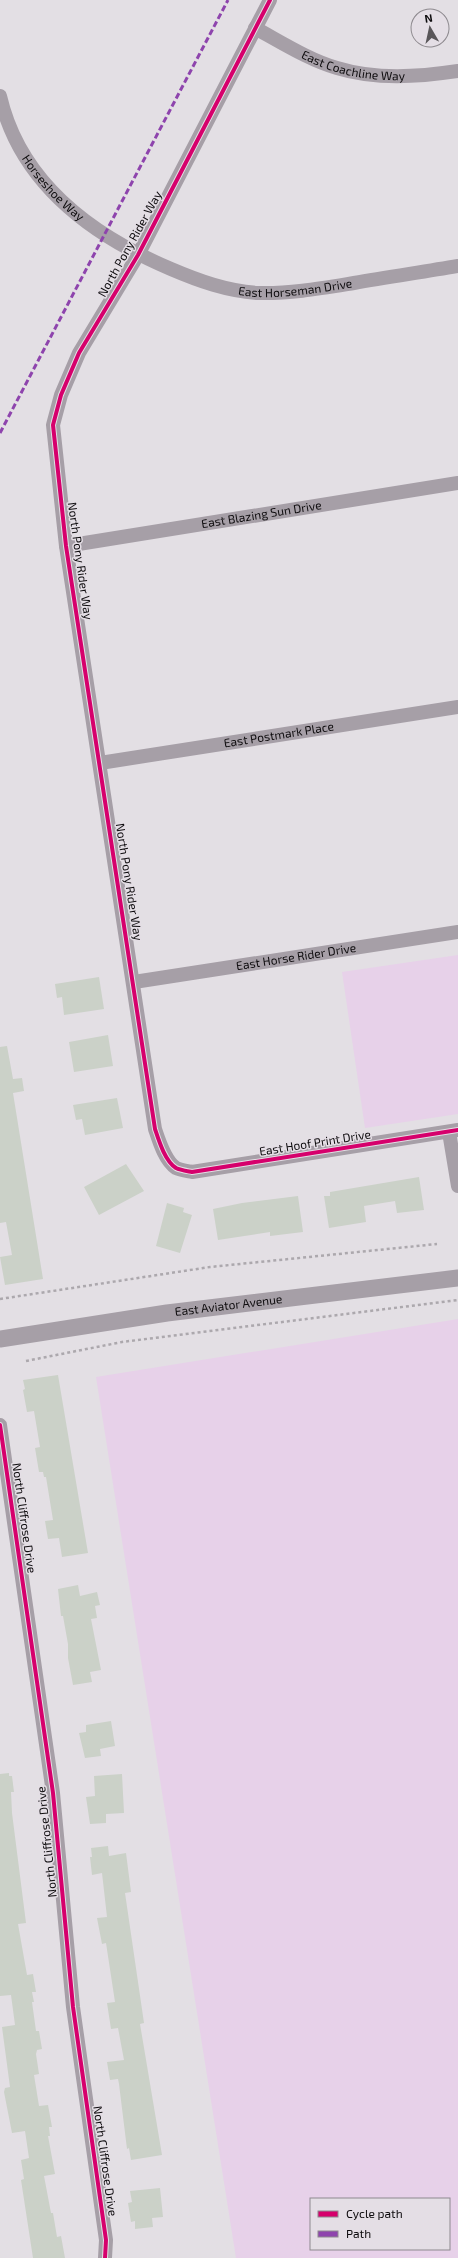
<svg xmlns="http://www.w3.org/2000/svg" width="458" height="2258" font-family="'Exo 2',sans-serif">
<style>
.green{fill:#e7d1e9;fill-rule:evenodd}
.building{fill:#cbd1c8}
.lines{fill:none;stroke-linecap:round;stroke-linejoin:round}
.path{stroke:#aca8ad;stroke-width:2.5;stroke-dasharray:3 3;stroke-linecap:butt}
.minor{stroke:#a69fa7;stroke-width:14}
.tertiary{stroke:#a69fa7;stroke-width:17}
.quiet{stroke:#8e44ad;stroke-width:3;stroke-dasharray:6 3;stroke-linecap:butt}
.cycleway-casing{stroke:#e4dee5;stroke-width:6}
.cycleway{stroke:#d6006c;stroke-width:4}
.labels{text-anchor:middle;stroke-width:3;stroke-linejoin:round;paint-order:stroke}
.street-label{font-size:12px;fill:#0e0c0e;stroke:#e4dee5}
</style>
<rect width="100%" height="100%" fill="#e3dfe4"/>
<path class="green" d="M458 955V1114L365 1128 342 972Z
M458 1319V2258H236L96 1377ZM311 2199H449V2249H311Z"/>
<path class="building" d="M99 977 104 1009 64 1015 62 997 57 998 55 984Z
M108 1035 113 1066 74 1072 69 1042Z
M7 1046 13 1079 22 1078 24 1091 13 1093 43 1279 5 1285 0 1257 12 1255 6 1222 0 1223V1047Z
M117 1098 123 1128 85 1135 82 1119 76 1120 73 1105Z
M126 1164 144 1191 99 1215 84 1187Z
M419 1177 424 1210 397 1213 395 1201 364 1206 366 1222 329 1228 324 1196H330V1192Z
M298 1196 303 1232 270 1236V1232L218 1240 213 1209 242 1203Z
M167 1203 184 1208 183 1212 192 1215 180 1253 156 1246Z
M58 1375 88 1553 62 1557 59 1538 48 1539 45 1521 53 1520 46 1477H44L43 1472H39L35 1448 40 1447 34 1411 27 1412 23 1390 25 1389 23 1380Z
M78 1585 80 1596 97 1592 100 1605 95 1606 97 1618 91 1619 101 1670 90 1672 92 1682 73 1685 68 1658V1644L63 1616H61L58 1589Z
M111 1721 115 1746 100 1749 101 1756 85 1758 79 1733 86 1732V1725Z
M9 1773V1776H12L14 1792H11L12 1813 26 1923 18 1924 27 1975 33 1974 36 1992H32L34 2002H32L36 2031H39L42 2049 37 2050 36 2054 39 2074 34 2075 39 2106 48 2105 52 2127H49L50 2136H48L55 2174 44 2176 51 2213H53L57 2237 61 2236 65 2258H33L21 2180 24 2179 21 2160 29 2158 25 2131 12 2133 4 2092 5 2088 10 2087 2 2027 15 2025 11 1995 0 1996V1774Z
M122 1774 124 1813 106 1814V1823L90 1824 86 1797 95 1796 94 1776Z
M108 1846 109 1856 126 1853 131 1892 125 1893 144 2023 140 2024 162 2155 131 2160 129 2148 127 2149 119 2084 118 2079 110 2080 107 2062 124 2060 118 2028 111 2029 107 2003 115 2002 106 1943 102 1944 97 1918 107 1917 102 1873 92 1875 90 1857H92L91 1848Z
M160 2188 163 2217 152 2218 153 2227 135 2229V2221L131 2222 128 2203 132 2202 130 2191Z"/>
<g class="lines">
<path class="path" d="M0 1299 210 1267 437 1244
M26 1361 122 1342 458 1300"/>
<g class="minor">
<path d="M270 0 138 255 79 353 61 395 53 425 66 546 155 1129C159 1141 165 1161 176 1168 180 1170 187 1171 192 1172L458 1130"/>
<path id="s1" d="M255 28C281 42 309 60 337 68 376 80 418 77 458 71"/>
<path id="s2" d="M0 96C20 183 93 236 171 269 199 281 227 291 258 293 289 294 323 288 354 283 388 277 423 272 458 266"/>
<path id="s3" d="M66 546 458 483"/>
<path id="s4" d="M100 763 458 707"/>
<path id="s5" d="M134 982 458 932"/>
<path d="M449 1132 458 1186"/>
<path d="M0 1425 53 1793 73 2007 106 2240 105 2258"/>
</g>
<path class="tertiary" id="s6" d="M0 1339 167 1313 458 1278"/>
<path class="quiet" d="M0 433 228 0"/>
<defs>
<path id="cycleway" d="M270 0 138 255 79 353 61 395 53 425 66 546 155 1129C159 1141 165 1161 176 1168 180 1170 187 1171 192 1172L458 1130
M0 1425 53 1793 73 2007 106 2240 105 2258"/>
</defs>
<use href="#cycleway" class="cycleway-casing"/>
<use href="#cycleway" class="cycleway"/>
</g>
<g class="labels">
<g class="street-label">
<text dy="4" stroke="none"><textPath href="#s1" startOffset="107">East Coachline Way</textPath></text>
<text dy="4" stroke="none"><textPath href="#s2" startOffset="108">Horseshoe Way</textPath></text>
<text transform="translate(130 244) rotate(-61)" y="4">North Pony Rider Way</text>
<text dy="4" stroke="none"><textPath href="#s2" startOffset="381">East Horseman Drive</textPath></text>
<text dy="4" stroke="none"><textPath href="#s3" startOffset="198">East Blazing Sun Drive</textPath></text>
<text transform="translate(80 561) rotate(82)" y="4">North Pony Rider Way</text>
<text dy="4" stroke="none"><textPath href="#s4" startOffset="181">East Postmark Place</textPath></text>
<text transform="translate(129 882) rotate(81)" y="4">North Pony Rider Way</text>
<text dy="4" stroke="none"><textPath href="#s5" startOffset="164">East Horse Rider Drive</textPath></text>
<text transform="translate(315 1143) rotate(-9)" y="4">East Hoof Print Drive</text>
<text dy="4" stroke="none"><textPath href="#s6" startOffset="231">East Aviator Avenue</textPath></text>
<text transform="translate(24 1518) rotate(82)" y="4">North Cliffrose Drive</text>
<text transform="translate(47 1842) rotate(-96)" y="4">North Cliffrose Drive</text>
<text transform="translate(105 2161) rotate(82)" y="4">North Cliffrose Drive</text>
</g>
</g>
<rect x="310" y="2198" width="140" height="52" fill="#e4dee5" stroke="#8e8a8f"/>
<rect x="318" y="2211" width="20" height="6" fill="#d6006c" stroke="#8e8a8f"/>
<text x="346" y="2218" font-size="12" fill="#0e0c0e">Cycle path</text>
<rect x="318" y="2231" width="20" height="6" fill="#8e44ad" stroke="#8e8a8f"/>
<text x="346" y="2238" font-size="12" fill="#0e0c0e">Path</text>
<g transform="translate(430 28) rotate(351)"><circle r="19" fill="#e4dee5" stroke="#8e8a8f"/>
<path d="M0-3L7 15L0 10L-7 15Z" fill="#595659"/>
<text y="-6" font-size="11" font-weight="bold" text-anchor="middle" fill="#0e0c0e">N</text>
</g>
</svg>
